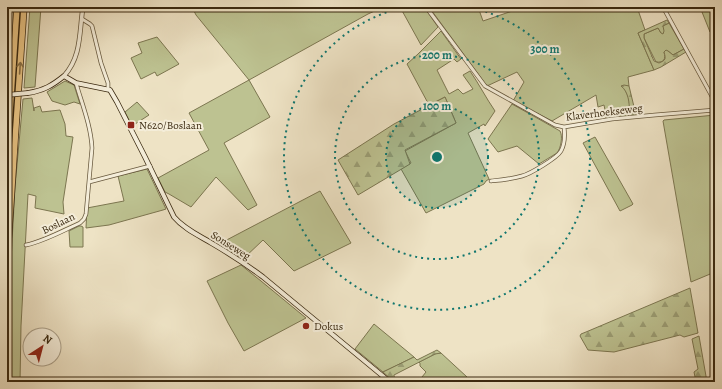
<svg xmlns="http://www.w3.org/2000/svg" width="722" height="389" font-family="Alegreya,serif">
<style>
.grass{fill:#bdc291;stroke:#7c7650}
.forest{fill:url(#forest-firs);stroke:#7c7650}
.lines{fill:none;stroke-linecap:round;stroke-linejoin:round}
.minor-casing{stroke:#67583d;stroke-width:4.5}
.tertiary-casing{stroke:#67583d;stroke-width:5}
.secondary-casing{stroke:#3a2910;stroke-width:5.5}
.motorway-casing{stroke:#3a2910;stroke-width:7}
.minor{stroke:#f4edd9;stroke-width:3}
.tertiary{stroke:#f4edd9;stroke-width:3.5}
.secondary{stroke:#f4edd9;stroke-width:4}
.motorway{stroke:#e7c282;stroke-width:5.5}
.secondary-bridge-casing{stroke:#3a2910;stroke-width:5.5;stroke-linecap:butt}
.secondary-bridge{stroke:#f4edd9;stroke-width:4}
.oneway{stroke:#886e43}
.ring{fill:none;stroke:#0f766e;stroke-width:2;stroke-dasharray:2 4}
.poi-dot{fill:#8f2418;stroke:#f4edd9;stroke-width:1.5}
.labels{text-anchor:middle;stroke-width:4;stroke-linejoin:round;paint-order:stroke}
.street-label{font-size:11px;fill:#3a2910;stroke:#f4edd9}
.poi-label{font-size:11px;fill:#3a2910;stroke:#f4edd9;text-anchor:start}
.centre{fill:#0f766e;stroke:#f4edd9;stroke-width:2}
.ring-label{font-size:12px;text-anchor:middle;font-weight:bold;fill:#0f766e;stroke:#f4edd9;stroke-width:4;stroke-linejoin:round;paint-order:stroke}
</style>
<defs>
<pattern id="forest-firs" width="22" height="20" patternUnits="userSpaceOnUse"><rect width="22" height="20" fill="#bdc291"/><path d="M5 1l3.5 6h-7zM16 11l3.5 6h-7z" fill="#9b9e75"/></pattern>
</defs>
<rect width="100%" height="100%" fill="#eee3c5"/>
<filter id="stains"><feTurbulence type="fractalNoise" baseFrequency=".005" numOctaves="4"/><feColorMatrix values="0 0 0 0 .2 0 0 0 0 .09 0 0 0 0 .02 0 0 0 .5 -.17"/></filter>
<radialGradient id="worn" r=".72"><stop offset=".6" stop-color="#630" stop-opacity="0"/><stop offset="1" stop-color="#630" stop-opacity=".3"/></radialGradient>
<path class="grass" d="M7 7H12L7 76Z
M30 7H41L35 87 24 88Z
M192 7H394L383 12 377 10 368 14 249 80 270 117 224 143 257 205 248 210 216 177 191 207 169 194 165 192 158 178 209 150 189 113 249 80 196 15Z
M400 7H424L438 27 421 45Z
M429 7H478L483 21 524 7H597L598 9 606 7H637L645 30 638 33 654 70 628 77 629 86H622C628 92 630 102 630 111L628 112 606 115 604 105 598 107 596 95 552 121 513 101 524 82 517 72 487 86Z
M700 7H715V31L711 32H710Z
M669 23 684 49 673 55 668 51 664 52C666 59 664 63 656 62L644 38V34L658 28 661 33 663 29 662 26Z
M441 31 461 59 457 62 454 59 437 70 449 94 458 89 463 94 473 89 463 75 470 71C479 84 486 98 495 111L485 126 484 124 468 133 489 179 486 181 484 184 426 213 401 169 411 163 405 151 456 123 445 97 429 105 407 64 418 54Z
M157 37 179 64 157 76 155 72 141 79 131 58 142 53 138 43Z
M65 81 74 85 80 104 74 102 65 105 52 101 47 92Z
M32 98 34 111V108L40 106 42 112 60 110 65 124 66 136 73 137 63 202 64 214 35 208 36 196 28 194 21 326 20 382H8L7 335 15 187 23 99Z
M137 102 149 115 132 126 125 112Z
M512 104 560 131C563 136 561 148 557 153L539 164 517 146 498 152 488 139Z
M715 115V272L691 282 663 121 664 120Z
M595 137 633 204 632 205 620 211 583 143Z
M147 169 166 209 163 210 109 225 86 228 87 208 124 201 118 176Z
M320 191 351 243 294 271 263 240 243 259 219 244Z
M79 226H81L83 227V247H70L69 231Z
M241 265 261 281 306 318 244 351 228 323 207 281Z
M374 324 414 357 383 372 355 349Z
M437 353H441L467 377 455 382H418L426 372 420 366V363L419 362Z"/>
<path class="forest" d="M667 20 669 23 663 26 664 31 663 34 661 33 658 28 644 34V38L654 61 659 63C666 60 666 59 664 52L666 50 668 51 673 55 684 49 686 52 661 67 654 70 638 33Z
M624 85 629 86 636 115 606 119V115L629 112C630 103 628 91 621 86Z
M445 97 456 123 405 150 410 164 358 195 338 160 394 124Z
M690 288 698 333 684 337 680 335 614 352 588 350 580 336 581 334 586 332Z
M699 336 707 382H696L694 372 698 369 692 339Z
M437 350 441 353 435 354 394 375V376L395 379 393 381 383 372 414 357 417 360Z"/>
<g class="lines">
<defs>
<path id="minor" d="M426 7 485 86 555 125 564 127 612 119 655 115 715 110
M663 7 715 102
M82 19 90 24 92 26 101 63 108 83V89
M491 181C501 180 512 179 522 176 530 174 557 158 561 151 565 144 565 135 564 127
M89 182 150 166
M26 245C45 241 62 231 80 223L84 219 86 214 92 148C91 126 82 104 76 83
M464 382 466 381"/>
<path id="tertiary" d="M64 76C82 56 79 32 83 7"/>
<path id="secondary" d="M28 93C43 91 53 85 64 76L76 83 110 90 117 102 145 157 174 217C184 229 200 236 213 244 230 254 247 265 263 277L390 382"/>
<path id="motorway" d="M7 156 17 7
M7 261 24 7"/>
</defs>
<use href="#minor" class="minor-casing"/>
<use href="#tertiary" class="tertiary-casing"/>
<use href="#secondary" class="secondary-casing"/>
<use href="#motorway" class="motorway-casing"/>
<use href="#minor" class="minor"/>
<use href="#tertiary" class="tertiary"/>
<use href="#secondary" class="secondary"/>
<use href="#motorway" class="motorway"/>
<defs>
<path id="secondary-bridge" d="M7 95 28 93"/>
</defs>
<use href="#secondary-bridge" class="secondary-bridge-casing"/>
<use href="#secondary-bridge" class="secondary-bridge"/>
</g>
<defs><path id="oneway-shaft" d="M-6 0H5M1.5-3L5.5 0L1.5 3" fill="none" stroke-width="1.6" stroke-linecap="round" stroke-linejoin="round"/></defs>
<use class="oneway" href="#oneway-shaft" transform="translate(20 68) rotate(-86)"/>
<circle cx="437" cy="157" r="51" fill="#0f766e" fill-opacity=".12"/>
<g class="ring">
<circle cx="437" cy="157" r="51"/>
<circle cx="437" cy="157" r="102"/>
<path d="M468 7A153 153 0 1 1 406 7"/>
</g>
<g class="poi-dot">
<rect x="127" y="121" width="8" height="8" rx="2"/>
<circle cx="306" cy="326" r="4"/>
</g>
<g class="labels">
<g class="street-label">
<text transform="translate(604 112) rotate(-7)" y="4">Klaverhoekseweg</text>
<text transform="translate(58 223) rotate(-26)" y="4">Boslaan</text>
<text transform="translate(231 245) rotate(32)" y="4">Sonseweg</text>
</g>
<g class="poi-label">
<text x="139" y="129">N620/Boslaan</text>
<text x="314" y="330">Dokus</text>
</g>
</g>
<circle cx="437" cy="157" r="6" class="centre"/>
<g class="ring-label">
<text x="545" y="53">300 m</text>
<text x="437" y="59">200 m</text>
<text x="437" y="110">100 m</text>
</g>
<rect width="722" height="389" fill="none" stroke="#eee3c5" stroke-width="24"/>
<rect x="8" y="8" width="706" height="373" fill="none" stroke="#3a2910" stroke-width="2"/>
<rect x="12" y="12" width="698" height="365" fill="none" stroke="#3a2910"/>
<g transform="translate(42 347) rotate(36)"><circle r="19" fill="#f4edd9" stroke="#aa9f89"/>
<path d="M0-3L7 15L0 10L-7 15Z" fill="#8f2418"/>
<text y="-6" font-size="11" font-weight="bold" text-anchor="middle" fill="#3a2910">N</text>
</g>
<rect width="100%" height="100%" filter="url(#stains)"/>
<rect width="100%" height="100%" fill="url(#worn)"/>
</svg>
